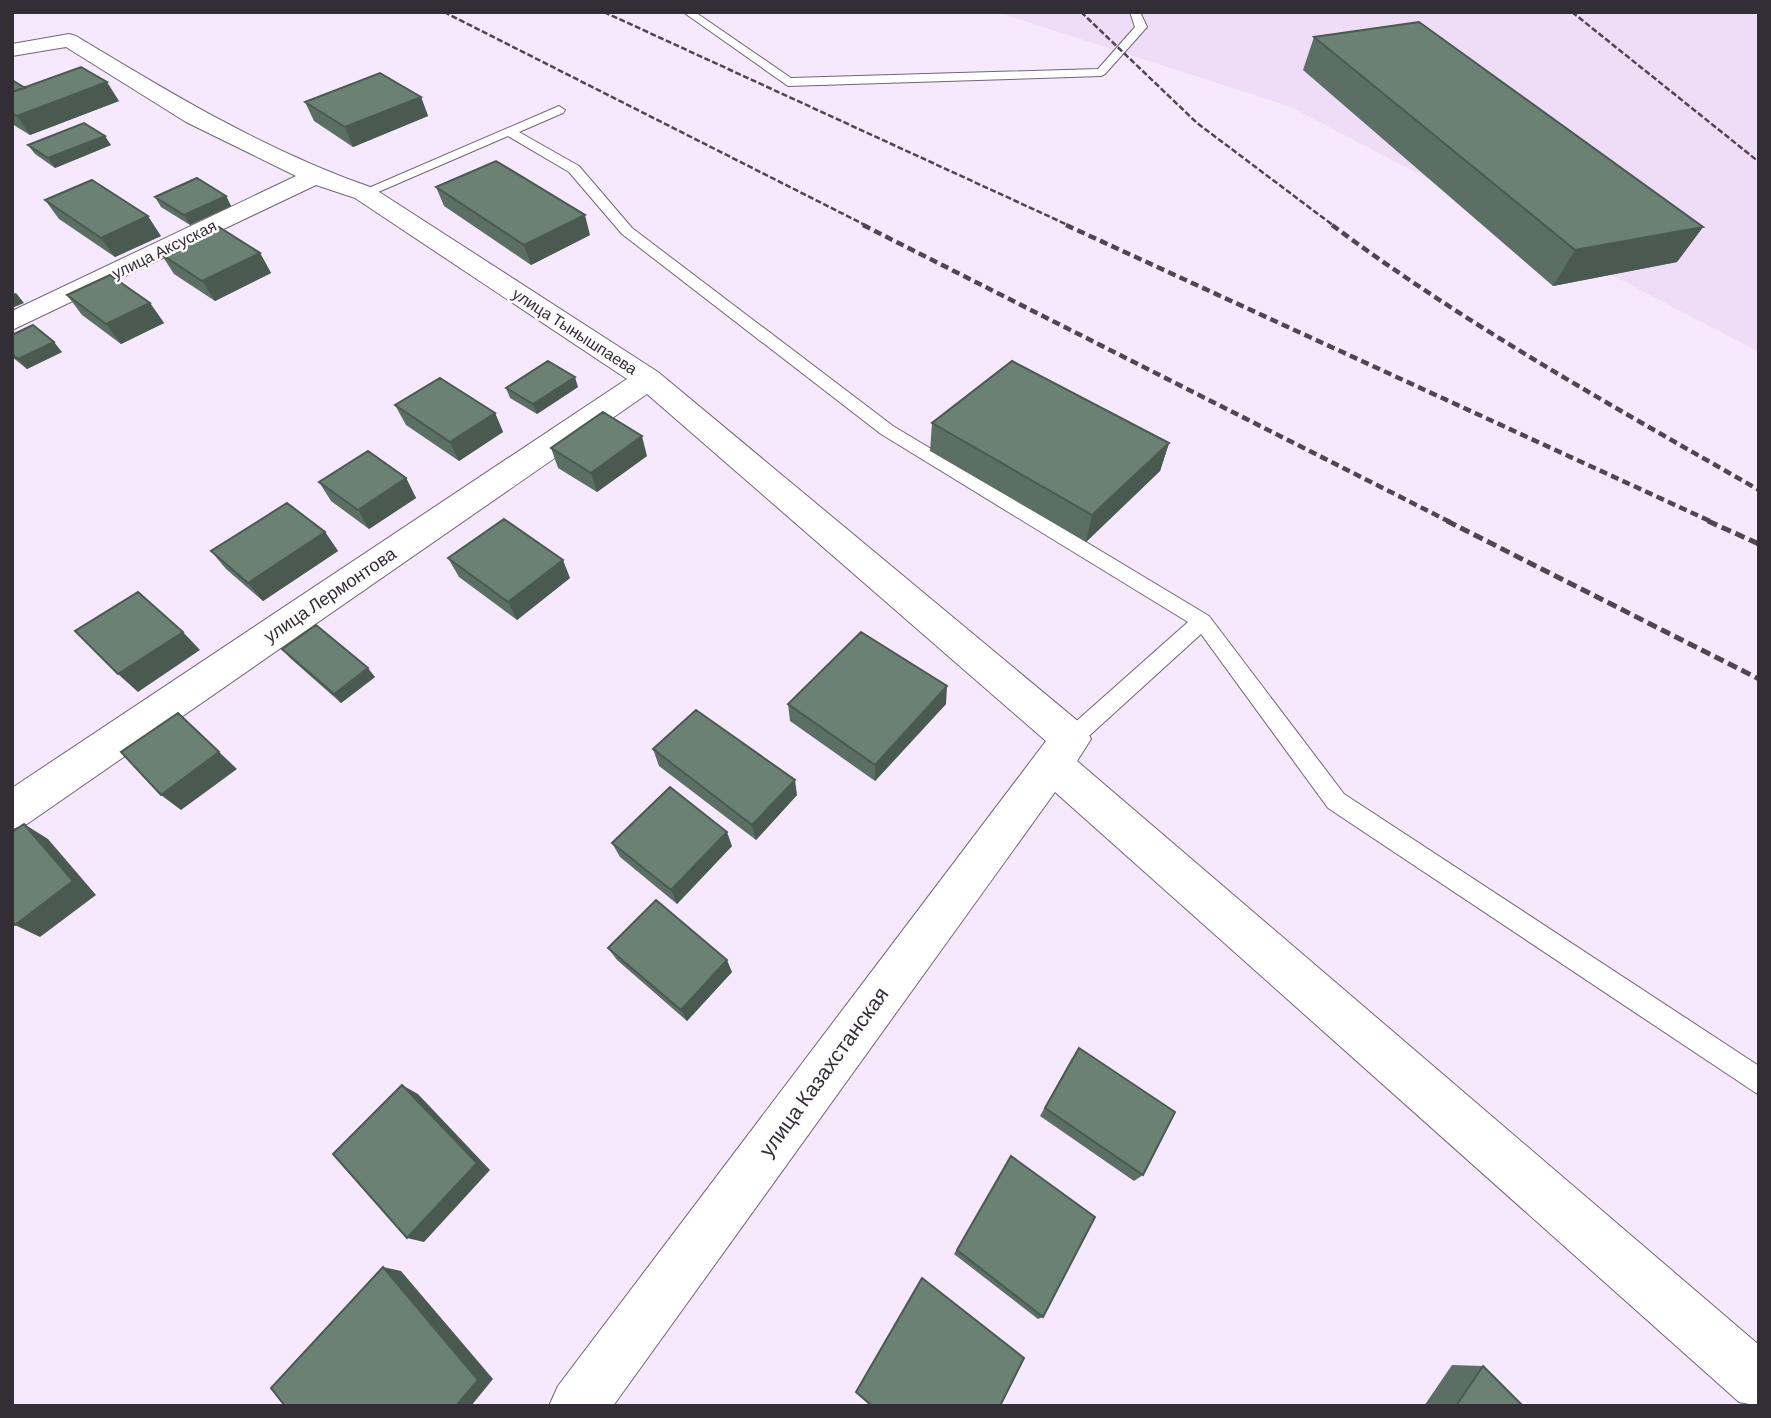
<svg xmlns="http://www.w3.org/2000/svg" width="1771" height="1418" font-family="Barlow,sans-serif">
<style>
.built{fill:#efdcf6}
.lines{fill:none;stroke-linecap:round;stroke-linejoin:round}
.service-casing{stroke:#726577;stroke-width:2}
.minor-casing{stroke:#726577;stroke-width:2}
.service{fill:#fff;fill-rule:evenodd}
.minor{fill:#fff;fill-rule:evenodd}
.rail-far2{stroke:#4e4650;stroke-width:2.5;stroke-dasharray:6 2.5;stroke-linecap:butt}
.rail-far1{stroke:#4e4650;stroke-width:4.5;stroke-dasharray:8 4.5;stroke-linecap:butt}
.rail{stroke:#4e4650;stroke-width:5;stroke-dasharray:10 5;stroke-linecap:butt}
.wall{fill:#5c6f64}
.shaded-wall{fill:#4b5a51}
.building{fill:#6b8174;stroke:#4b5a51;stroke-width:2}
.labels{text-anchor:middle;stroke-width:5;stroke-linejoin:round;paint-order:stroke}
.far-street-label{font-size:16px;fill:#332d35;stroke:#fefbff}
.street-label{font-size:18px;fill:#332d35;stroke:#fefbff}
.near-street-label{font-size:21px;fill:#332d35;stroke:#fefbff}
</style>
<rect width="100%" height="100%" fill="#f7e9fd"/>
<path class="built" d="M997 12H1759V352L1291 107Z"/>
<g class="lines">
<defs>
<path id="service" d="M683 12H695L791 78 1098 69 1135 27 1130 12H1140L1147 27 1105 74 1101 76 788 86Z
M559 106 565 110 563 113 519 132 579 166 632 228 893 426 1209 616 1344 794 1759 1066V1095L1328 808 1201 634 1079 745 1071 748 1063 745 1060 739 1063 733 1188 622 881 434 622 234 569 172 508 136 369 196 364 197 357 193Z"/>
<path id="minor" d="M69 34 76 36C172 94 266 151 373 188L658 372 1085 727 1091 739 1077 761 1759 1345V1406L1739 1402 1055 792 613 1406H549L558 1386 1046 741 647 394 27 824 12 829V788L627 379 355 198 316 185 12 330V311L296 176 186 122 66 47 12 56V44Z"/>
</defs>
<use href="#service" class="service-casing"/>
<use href="#minor" class="minor-casing"/>
<use href="#service" class="service"/>
<use href="#minor" class="minor"/>
<path class="rail-far2" d="M444 12 867 226
M604 12 1070 226
M1081 12 1197 123 1334 226
M1572 12 1759 162"/>
<path class="rail-far1" d="M863 225 1450 522
M1066 225 1712 522
M1332 225C1466 325 1614 407 1759 490"/>
<path class="rail" d="M1447 521 1759 679
M1708 521 1759 544"/>
</g>
<path class="wall" d="M1314 37 1703 227 1677 262 1553 286 1303 70Z
M12 80 25 88 119 101 30 135 12 124Z
M421 97 428 116 353 147 314 121 305 102Z
M28 145H111L55 168 35 154Z
M436 187 590 235 531 265 444 206Z
M226 196 231 206 190 225 161 207 155 197Z
M45 200 161 236 115 257 59 219Z
M260 253 271 273 215 301 174 274 161 254Z
M67 295 150 303 164 323 121 344 82 315Z
M12 335 62 352 27 369 12 357Z
M578 387 537 414 510 398 506 388Z
M395 405 495 413 503 432 459 461 406 425Z
M932 423 1169 443 1160 471 1086 542 930 451Z
M551 448 647 456 597 492 558 468Z
M406 478 416 498 369 529 331 501 319 482Z
M325 532 338 551 263 601 226 569 211 551Z
M448 558 570 578 517 620 459 577Z
M282 649 375 677 341 703 290 658Z
M788 704H946L875 781 790 721Z
M653 749 797 795 756 840 659 766Z
M612 843 732 846 677 904 620 857Z
M608 948 732 972 687 1021 617 960Z
M1072 1058 1143 1175 1134 1181 1040 1116Z
M1011 1156 1043 1317 1038 1319 954 1254Z
M1452 1365 1483 1366 1523 1406H1424Z"/>
<path class="shaded-wall" d="M107 82 119 101 30 135 17 116Z
M421 97 428 116 353 147 345 127Z
M105 136 111 145 55 168 48 158Z
M226 196 231 206 190 225 184 215Z
M585 215 590 235 531 265 524 245Z
M148 216 161 236 115 257 101 238Z
M1703 227 1677 262 1553 286 1575 250Z
M260 253 271 273 215 301 202 281Z
M16 293 24 303 12 308V294Z
M150 303 164 323 121 344 106 324Z
M54 342 62 352 27 369 18 359Z
M575 377 578 387 537 414 533 404Z
M495 413 503 432 459 461 450 442Z
M642 436 647 456 597 492 591 473Z
M1169 443 1160 471 1086 542 1092 515Z
M406 478 416 498 369 529 358 510Z
M325 532 338 551 263 601 248 583Z
M563 560 570 578 517 620 508 602Z
M183 632 200 650 138 692 118 674Z
M368 668 375 677 341 703 334 694Z
M947 686 946 704 875 781V765Z
M178 713 237 769 181 810 161 795Z
M795 780 797 795 756 840 752 825Z
M24 824 48 839 96 895 40 937 15 925Z
M727 832 732 846 677 904 671 890Z
M727 960 732 972 687 1021 681 1010Z
M402 1085 418 1094 490 1170 424 1242 407 1238Z
M383 1267 401 1271 493 1379 471 1406H456Z"/>
<path class="building" d="M1419 22 1703 227 1575 250 1314 37Z
M81 67 107 82 17 116 12 113V92Z
M380 73 421 97 345 127 305 102Z
M12 80 25 88 12 92Z
M84 123 105 136 48 158 28 145Z
M496 161 585 215 524 245 436 187Z
M197 178 226 196 184 215 155 197Z
M92 180 148 216 101 238 45 200Z
M219 227 260 253 202 281 161 254Z
M110 275 150 303 106 324 67 295Z
M33 325 54 342 18 359 12 354V335Z
M548 361 575 377 533 404 506 388Z
M1012 361 1169 443 1092 515 932 423Z
M440 378 495 413 450 442 395 405Z
M603 412 642 436 591 473 551 448Z
M368 451 406 478 358 510 319 482Z
M287 503 325 532 248 583 211 551Z
M504 519 563 560 508 602 448 558Z
M138 592 183 632 118 674 75 631Z
M316 625 368 668 334 694 282 649Z
M861 632 947 686 875 765 788 704Z
M696 710 795 780 752 825 653 749Z
M178 713 219 752 161 795 121 752Z
M670 787 727 832 671 890 612 843Z
M24 824 73 881 15 925 12 922V832Z
M656 900 727 960 681 1010 608 948Z
M1079 1048 1175 1112 1143 1175 1045 1108Z
M402 1085 477 1163 407 1238 333 1154Z
M1011 1156 1095 1217 1043 1317 957 1250Z
M383 1267 478 1380 456 1406H285L271 1388Z
M922 1278 1024 1358 1000 1406H872L856 1392Z
M1483 1366 1523 1406H1456Z"/>
<g class="labels">
<g class="far-street-label">
<text transform="translate(164 249) rotate(-26)" y="6">улица Аксуская</text>
<text transform="translate(575 331) rotate(33)" y="6">улица Тынышпаева</text>
</g>
<g class="street-label">
<text transform="translate(330 595) rotate(-34)" y="6">улица Лермонтова</text>
</g>
<g class="near-street-label">
<text transform="translate(824 1072) rotate(-54)" y="7">улица Казахстанская</text>
</g>
</g>
<rect width="1771" height="1418" fill="none" stroke="#332d35" stroke-width="28"/>
</svg>
